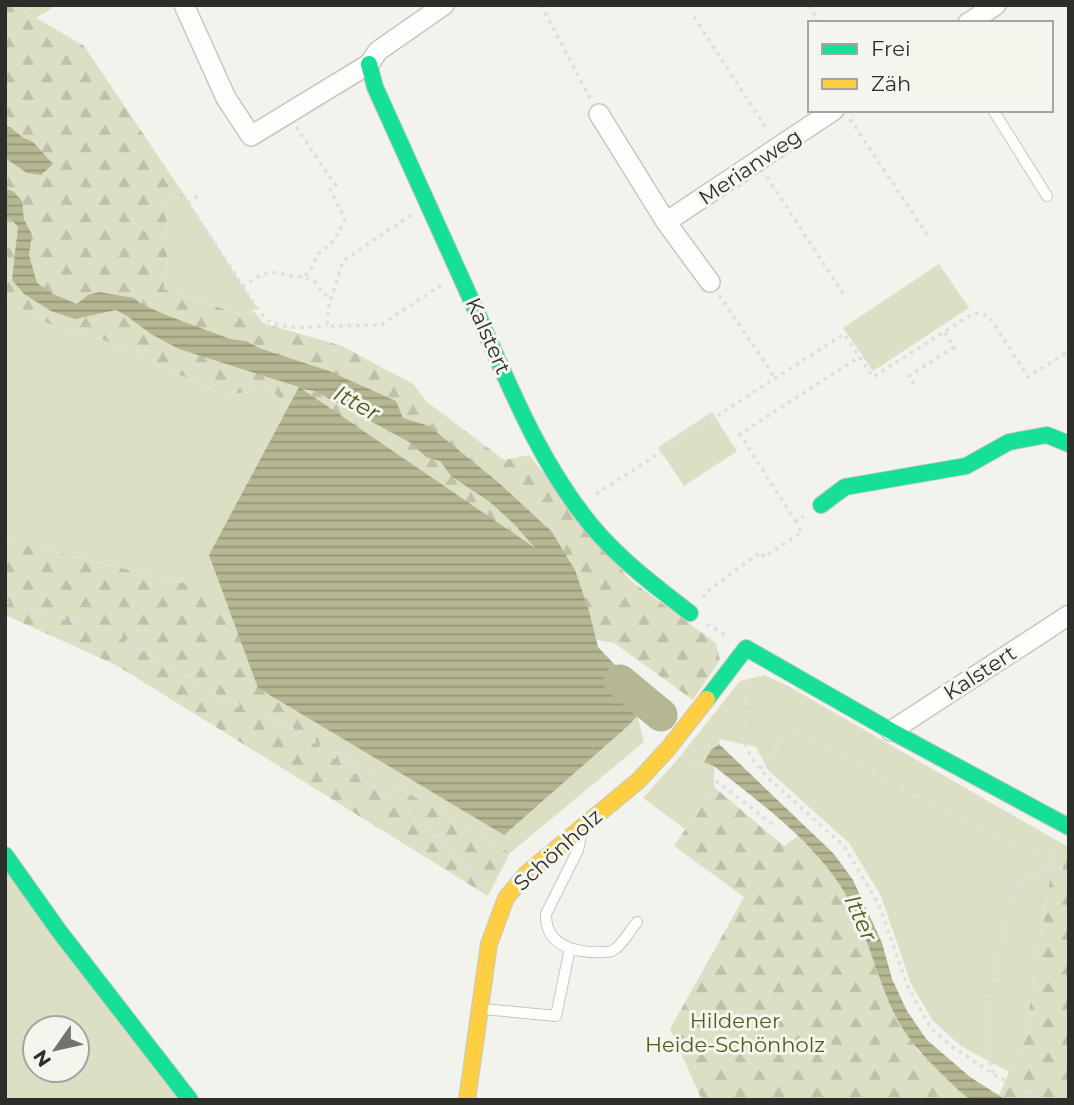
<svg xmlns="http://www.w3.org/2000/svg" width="1074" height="1105" font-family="Montserrat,sans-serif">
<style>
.green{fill:#dddfc5;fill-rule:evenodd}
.forest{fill:url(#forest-firs)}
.water{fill:url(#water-rules);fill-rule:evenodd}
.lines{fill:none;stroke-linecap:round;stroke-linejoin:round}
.river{stroke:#b5b792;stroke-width:33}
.lane-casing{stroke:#c6c6c3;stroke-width:12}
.street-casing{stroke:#c6c6c3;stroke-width:22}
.fast-casing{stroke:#c6c6c3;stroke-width:18}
.slow-casing{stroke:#c6c6c3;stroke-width:18}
.path{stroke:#dededc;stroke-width:3.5;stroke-dasharray:3.5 5;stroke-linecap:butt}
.lane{stroke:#fdfdfc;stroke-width:10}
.street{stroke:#fdfdfc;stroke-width:19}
.fast{stroke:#16e098;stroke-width:16}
.slow{stroke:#ffcf43;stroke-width:16}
.labels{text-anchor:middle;stroke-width:6;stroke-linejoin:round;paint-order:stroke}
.street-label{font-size:21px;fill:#2d2d2a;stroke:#f4f5ec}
.park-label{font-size:21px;fill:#58591d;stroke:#f4f5ec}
.water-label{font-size:23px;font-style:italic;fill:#57581d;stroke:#f4f5ec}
</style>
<defs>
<pattern id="forest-firs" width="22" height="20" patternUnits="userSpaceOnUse" patternTransform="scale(1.75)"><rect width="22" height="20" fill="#dddfc5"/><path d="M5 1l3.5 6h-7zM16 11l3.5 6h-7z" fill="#bec0a9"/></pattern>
<pattern id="water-rules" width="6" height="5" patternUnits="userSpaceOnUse" patternTransform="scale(1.75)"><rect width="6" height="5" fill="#b5b792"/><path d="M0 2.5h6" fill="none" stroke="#949577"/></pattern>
</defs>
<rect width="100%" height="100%" fill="#f3f3ee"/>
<path class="green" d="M14 5H57L36 18Z
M185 196 257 308 243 315 164 289 168 246 165 198Z
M939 264 969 308 873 371 843 328Z
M5 296 9 302 57 328 92 335 225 395 271 389 472 619 644 709 638 719 644 742 510 853 342 754 188 584 5 540Z
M712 412 737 451 684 486 658 447Z
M764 675 788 686 1056 840 1024 1043 1009 1072 961 1046 933 1021 911 984 881 896 849 843 768 770 756 747 720 739 719 744 711 750 705 761 714 766V787L685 829 643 798 677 760 740 681Z
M5 870 182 1100H5ZM35 1028H77V1070H35Z"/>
<path class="forest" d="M5 5H14L84 46 185 196 165 198 168 246 164 289 242 315 254 311 263 323 342 346 413 384 427 402 504 460 529 455 630 580 716 643 720 660 693 700 614 643 472 619 271 389 225 395 92 335 57 328 9 302 5 296Z
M5 540 188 584 289 621 280 685 342 754 510 853 488 896 116 665 5 615Z
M714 787 784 846 798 836 820 858 837 880 851 903 869 947 881 982 896 1017 919 1052 962 1093 973 1100H702L670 1029 744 897 674 846Z
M1056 840 1069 847V1100H997L1009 1072 1024 1043Z"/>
<path class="water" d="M5 127H10L22 137 33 142 53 164 41 175 27 173 5 158Z
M5 188 14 192 22 201 24 219 32 235 29 255 37 283 53 294 77 304 88 295 99 292 134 298 141 304 166 315 230 339 246 341 259 348 329 371 396 401 403 418 429 426 499 483 552 532 575 570 589 611 598 647 634 685 653 702 660 704 652 716 643 709 629 725 504 835 258 688 209 555 299 387 179 349 151 334 127 316 116 310 75 319 51 311 24 294 12 280 18 227 10 218 5 215ZM302 389 315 391 411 443 426 457 440 461 451 476 490 502 515 525 535 548Z
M719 744 834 854 853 880 882 943 892 979 907 1011 927 1040 970 1077 1006 1100C996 1100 984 1102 974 1100 963 1097 953 1084 945 1077 925 1058 907 1039 895 1015 873 970 865 919 835 878 803 833 756 800 714 766L704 762 711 750Z"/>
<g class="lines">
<path class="river" d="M620 681 661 715"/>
<defs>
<path id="lane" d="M993 110 1047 196
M581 836 578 850 546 914C545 941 566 950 590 952 597 952 605 953 612 951 622 946 630 930 637 922
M483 1009 556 1016 570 948"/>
<path id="street" d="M184 5 226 98 251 136 369 64 378 51 444 5
M968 23 996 5
M599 114 666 222 710 282
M666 222 834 110
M891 731 1069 615"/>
<path id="fast" d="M369 64 375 87C409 163 444 238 478 315 510 387 540 463 591 525 619 559 655 586 690 613
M821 505 845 487 966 466 1009 442 1047 435 1069 444
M707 699 746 648 891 731 1069 827
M5 855 59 931 190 1100"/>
<path id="slow" d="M467 1100 489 944 506 898 526 874 638 781 667 750 707 699"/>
</defs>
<use href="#lane" class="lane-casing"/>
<use href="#street" class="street-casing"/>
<use href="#fast" class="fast-casing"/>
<use href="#slow" class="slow-casing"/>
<path class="path" d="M541 5 591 100
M809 5 820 23
M694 17 768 131
M850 119 930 239
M296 127 336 186 330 190 345 219 334 241 317 255 311 269 304 277
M767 177 844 295
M197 196 188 203 257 308C261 312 265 319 269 321 282 330 311 327 327 326
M411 215 343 261 329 305 327 326 381 325 441 285
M242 286 263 274 272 272 293 276 304 277 315 282 323 294 332 298
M719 295 776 379
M954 347 959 355
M914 384 909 376 954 347 944 332
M596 494 844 334 873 377 974 313 989 316 1028 377 1069 351
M796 522 740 434 859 357
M703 598 710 589 761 552 764 557 802 532 796 522 804 516
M5 602 111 631 221 698 304 734 400 805 489 887
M707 624 727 636
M746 685 747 694 743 741 751 757 767 777 844 846 879 905 907 985 931 1028 951 1046 995 1075 1040 1100
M689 760 776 827
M760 769C771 755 779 735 799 734L1004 841 1049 857 1062 868
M994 1073C992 1067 988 1059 987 1053 983 1026 1004 898 1023 881 1032 873 1057 866 1069 869"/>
<use href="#lane" class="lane"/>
<use href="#street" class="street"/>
<use href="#fast" class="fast"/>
<use href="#slow" class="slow"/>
</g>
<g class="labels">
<g class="street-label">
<text transform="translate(750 167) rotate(-34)" y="7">Merianweg</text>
<text transform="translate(488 336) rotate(66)" y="7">Kalstert</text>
<text transform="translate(980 673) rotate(-33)" y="7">Kalstert</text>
<text transform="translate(558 850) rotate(-42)" y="7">Schönholz</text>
</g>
<g class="park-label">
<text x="735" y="1028">Hildener<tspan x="735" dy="24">Heide-Schönholz</tspan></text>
</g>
<g class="water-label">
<text transform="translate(357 403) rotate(29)" y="8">Itter</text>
<text transform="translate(861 918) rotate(66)" y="8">Itter</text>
</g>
</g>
<rect width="1074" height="1105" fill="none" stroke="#2d2d2a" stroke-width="14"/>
<rect x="808" y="21" width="245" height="91" fill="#f4f5ec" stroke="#a4a59e" stroke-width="2"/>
<rect x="822" y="44" width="35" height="10" fill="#16e098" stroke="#a4a59e" stroke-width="2"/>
<text x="871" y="56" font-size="21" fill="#2d2d2a">Frei</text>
<rect x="822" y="79" width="35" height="10" fill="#ffcf43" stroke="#a4a59e" stroke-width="2"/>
<text x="871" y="91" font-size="21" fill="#2d2d2a">Zäh</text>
<g transform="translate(56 1049) rotate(236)"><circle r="33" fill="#f4f5ec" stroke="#a4a59e" stroke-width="2"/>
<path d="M0-5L12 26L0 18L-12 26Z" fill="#72726f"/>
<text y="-10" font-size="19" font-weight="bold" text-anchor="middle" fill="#2d2d2a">N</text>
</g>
</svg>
